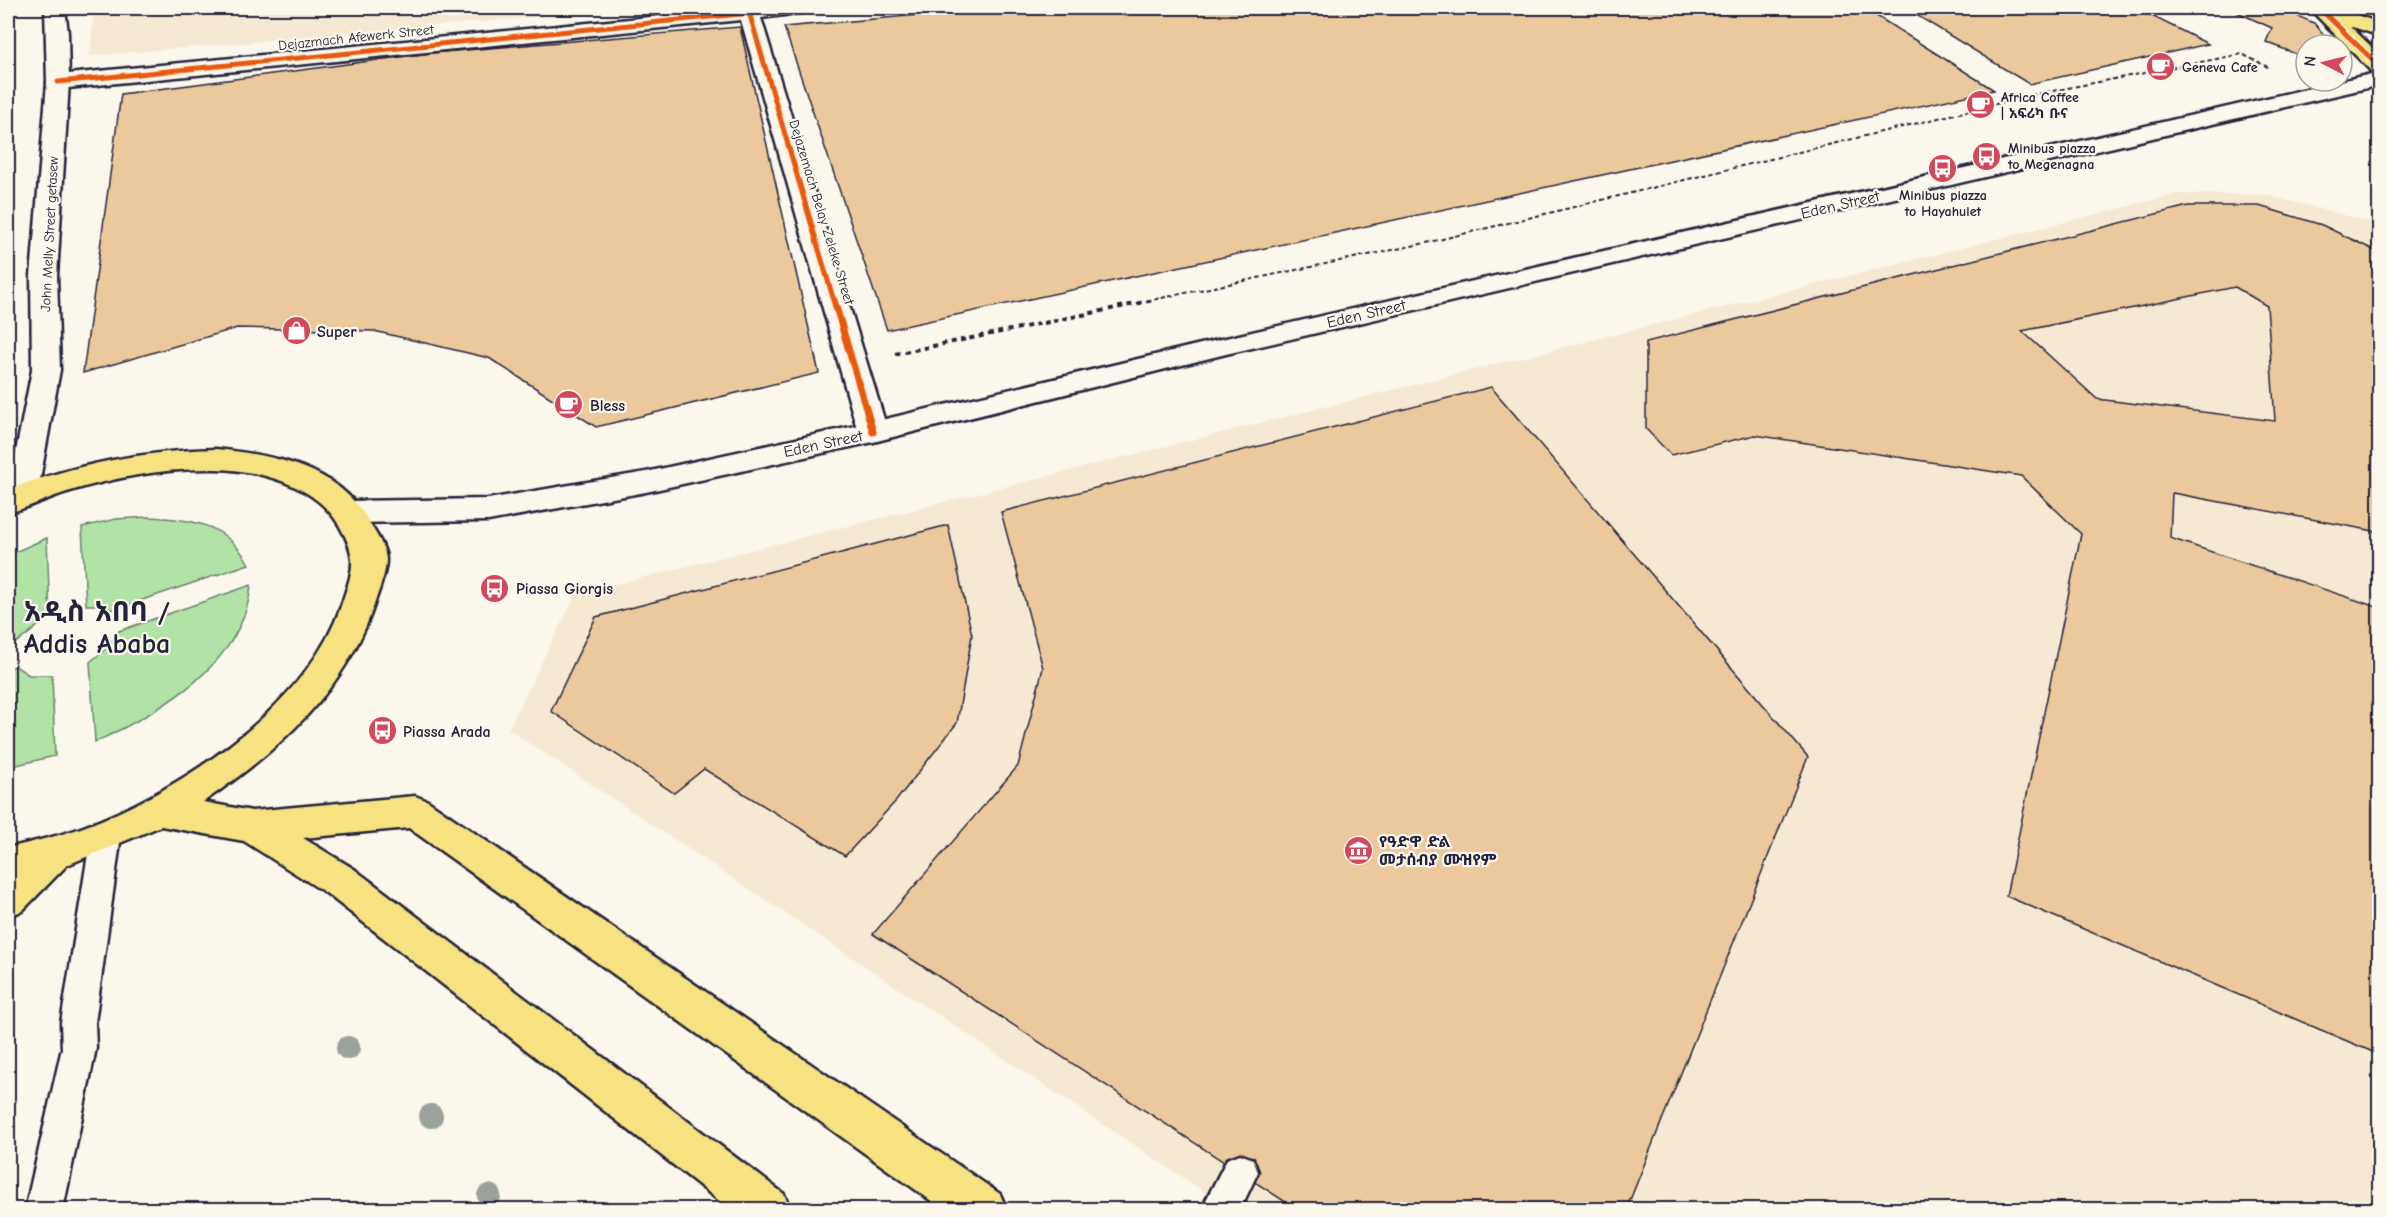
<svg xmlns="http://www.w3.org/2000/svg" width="2387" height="1217" font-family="'Comic Neue','Noto Sans Ethiopic',sans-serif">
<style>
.built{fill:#f6e9d4}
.green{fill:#b0e3a5;stroke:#698270;stroke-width:1.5}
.building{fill:#ecc99d;stroke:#22223b;stroke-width:1.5;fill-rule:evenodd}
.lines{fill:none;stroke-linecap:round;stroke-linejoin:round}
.service-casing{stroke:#22223b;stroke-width:5}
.tertiary-casing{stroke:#22223b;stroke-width:5}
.secondary-casing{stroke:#22223b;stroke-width:5}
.primary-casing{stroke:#22223b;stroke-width:5}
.path-far1{stroke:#22223b;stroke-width:2;stroke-dasharray:4.5 3;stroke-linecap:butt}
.path{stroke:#22223b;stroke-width:4;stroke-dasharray:5 4.5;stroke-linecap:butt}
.service{fill:#fbf7ec;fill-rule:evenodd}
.tertiary{fill:#fbf7ec;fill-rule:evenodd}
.secondary{fill:#fbf7ec;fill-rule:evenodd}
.primary{fill:#f7e281;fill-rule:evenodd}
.cycleway-far1-casing{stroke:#fbf7ec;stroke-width:8}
.cycleway-casing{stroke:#fbf7ec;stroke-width:10}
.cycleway-far1{stroke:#e8590c;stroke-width:5}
.cycleway{stroke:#e8590c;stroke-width:7}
.tree{fill:#9ba29c}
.labels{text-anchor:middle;stroke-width:4.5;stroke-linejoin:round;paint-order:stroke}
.far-street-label{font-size:14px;fill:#22223b;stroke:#fbf7ec}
.far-poi-label{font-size:14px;font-weight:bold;fill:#22223b;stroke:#fbf7ec;text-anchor:start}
.street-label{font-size:16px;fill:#22223b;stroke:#fbf7ec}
.poi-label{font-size:16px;font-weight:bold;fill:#22223b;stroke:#fbf7ec;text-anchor:start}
.town-label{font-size:28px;font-weight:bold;fill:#22223b;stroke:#fbf7ec}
</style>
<rect width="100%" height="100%" fill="#fbf7ec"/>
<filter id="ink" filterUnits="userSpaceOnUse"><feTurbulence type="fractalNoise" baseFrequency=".0167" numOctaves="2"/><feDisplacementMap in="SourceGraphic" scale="12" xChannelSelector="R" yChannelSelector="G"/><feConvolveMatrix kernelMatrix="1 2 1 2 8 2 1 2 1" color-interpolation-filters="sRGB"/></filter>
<g filter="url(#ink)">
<path class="built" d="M94 8H640L90 56Z
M2177 194 2266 195 2379 224V1209H1230L508 729 576 594Z"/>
<path class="green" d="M148 517C192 519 226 523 249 564L113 610 102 605H86L82 527 116 519Z
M47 538 50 617C35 626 24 641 8 646V555Z
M251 585C244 664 160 712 95 742L90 662 109 646 119 631Z
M15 666 29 675H52L55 756 8 767V669Z"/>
<path class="building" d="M998 8H1864L1994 90 887 330 784 27Z
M1905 8H2136L2208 44 2029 84Z
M2228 8H2279L2314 23 2333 45H2306V54L2301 56 2266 42 2272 28Z
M740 27 819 373 596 427 489 358 374 331 237 328 83 373 121 94 431 53Z
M2188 206H2259L2322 225 2380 253V532L2172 493 2170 538 2380 608V1055L2006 896 2081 534 2021 476 1755 435 1671 455 1646 429V342ZM2235 287 2267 306 2275 421 2097 399 2022 331Z
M1491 387 1808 757 1626 1210H1298L873 934 1018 766 1043 668 1001 512Z
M948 525 972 635 957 723 896 801 845 856 704 769 674 793 551 711 596 617Z"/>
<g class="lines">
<defs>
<path id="service" d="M106 822 117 826 121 835 95 1023 96 1048 63 1210H25L62 1048 61 1023 91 835 95 826Z
M1240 1154 1253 1159 1258 1172 1240 1210H1201L1227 1159Z"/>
<path id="tertiary" d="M742 8H810L807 12 761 18 888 432 883 439 873 442 863 439 858 432 741 20 58 89 50 87 47 82 50 77 58 75Z"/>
<path id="secondary" d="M45 8H65L68 33 69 82 57 276 60 370 37 496 33 503 22 507 11 503 8 492 32 370 31 276 47 82Z
M2380 72V85L1226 354 873 442 646 492 488 521 348 523 337 520 333 512 337 504 348 501 488 499 646 472 873 422 1226 338Z"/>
<path id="primary" d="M2309 8H2336L2380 23V36L2350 26 2380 55V73L2372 72Z
M216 449C272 455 336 466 367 519 373 530 386 546 386 560 386 572 380 587 376 599 348 689 278 751 203 802L252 811 415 796 428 801 1000 1194 1007 1210H944L409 828 303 838 354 869 784 1194 791 1210H731L326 893 244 841 161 826 67 865 22 911 8 916V848C31 842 55 837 78 829 176 794 306 709 341 606 353 569 359 560 339 525 315 484 258 470 215 469 165 468 115 477 67 492 47 498 28 508 8 513V490C75 464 144 451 216 449Z"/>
</defs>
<use href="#service" class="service-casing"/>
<use href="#tertiary" class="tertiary-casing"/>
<use href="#secondary" class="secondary-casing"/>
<use href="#primary" class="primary-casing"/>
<path class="path-far1" d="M1147 301 1426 243 2037 94 2242 54 2270 68"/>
<path class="path" d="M895 354 1154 300"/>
<use href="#service" class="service"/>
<use href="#tertiary" class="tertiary"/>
<use href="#secondary" class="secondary"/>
<use href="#primary" class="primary"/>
<defs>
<path id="cycleway-far1" d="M2319 8 2380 67
M758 9 749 12 834 301
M58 82 800 8"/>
<path id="cycleway" d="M834 300 873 432"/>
</defs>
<use href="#cycleway-far1" class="cycleway-far1-casing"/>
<use href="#cycleway" class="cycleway-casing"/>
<use href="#cycleway-far1" class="cycleway-far1"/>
<use href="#cycleway" class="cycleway"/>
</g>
<g class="tree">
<circle cx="348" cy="1048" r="12"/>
<circle cx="431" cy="1116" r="12"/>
<circle cx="489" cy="1196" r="12"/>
</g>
</g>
<defs>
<symbol id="cafe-disc" viewBox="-11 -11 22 22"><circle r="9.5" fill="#d1495b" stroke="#fbf7ec"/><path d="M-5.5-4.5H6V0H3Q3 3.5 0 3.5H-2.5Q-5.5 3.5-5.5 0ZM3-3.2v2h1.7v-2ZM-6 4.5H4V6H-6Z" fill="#fff"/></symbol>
<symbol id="bus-disc" viewBox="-11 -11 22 22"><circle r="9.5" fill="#d1495b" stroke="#fbf7ec"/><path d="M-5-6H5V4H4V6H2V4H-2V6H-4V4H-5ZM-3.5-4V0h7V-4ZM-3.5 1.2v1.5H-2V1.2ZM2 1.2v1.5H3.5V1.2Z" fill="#fff"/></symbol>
<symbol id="shop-disc" viewBox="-11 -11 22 22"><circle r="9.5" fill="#d1495b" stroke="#fbf7ec"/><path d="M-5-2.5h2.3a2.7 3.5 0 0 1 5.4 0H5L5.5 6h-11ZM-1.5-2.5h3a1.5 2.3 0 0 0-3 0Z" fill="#fff"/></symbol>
<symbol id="museum-disc" viewBox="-11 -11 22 22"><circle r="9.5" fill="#d1495b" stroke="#fbf7ec"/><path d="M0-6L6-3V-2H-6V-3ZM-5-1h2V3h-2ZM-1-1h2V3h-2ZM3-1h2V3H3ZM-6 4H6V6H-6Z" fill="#fff"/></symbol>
</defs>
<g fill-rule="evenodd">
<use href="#cafe-disc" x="2144" y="50" width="33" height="33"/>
<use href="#cafe-disc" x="1964" y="88" width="33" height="33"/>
<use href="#bus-disc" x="1970" y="140" width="33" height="33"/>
<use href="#bus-disc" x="1926" y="152" width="33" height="33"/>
<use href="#shop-disc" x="280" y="314" width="33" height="33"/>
<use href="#cafe-disc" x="552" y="388" width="33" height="33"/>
<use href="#bus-disc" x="478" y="572" width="33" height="33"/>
<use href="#bus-disc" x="366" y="714" width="33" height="33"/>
<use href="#museum-disc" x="1342" y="834" width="33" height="33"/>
</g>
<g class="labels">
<g class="far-street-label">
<text transform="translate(356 37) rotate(-6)" y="5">Dejazmach Afewerk Street</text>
<text transform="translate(822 212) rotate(73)" y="5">Dejazemach Belay Zeleke Street</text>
<text transform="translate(49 234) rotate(-87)" y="5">John Melly Street getasew</text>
</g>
<g class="far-poi-label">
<text x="2182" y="72">Geneva Cafe</text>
<text x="2001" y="102">Africa Coffee<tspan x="2001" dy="16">| አፍሪካ ቡና</tspan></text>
<text x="2008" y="153">Minibus piazza<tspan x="2008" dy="16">to Megenagna</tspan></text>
<text x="1943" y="200" text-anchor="middle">Minibus piazza<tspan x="1943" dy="16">to Hayahulet</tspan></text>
</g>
<g class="street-label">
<text transform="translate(1840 204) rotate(-13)" y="6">Eden Street</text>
<text transform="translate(1366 313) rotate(-13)" y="6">Eden Street</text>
<text transform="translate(823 443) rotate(-12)" y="6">Eden Street</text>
</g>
<g class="poi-label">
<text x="317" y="337">Super</text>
<text x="590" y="411">Bless</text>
<text x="516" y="594">Piassa Giorgis</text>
<text x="403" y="737">Piassa Arada</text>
<text x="1379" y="847">የዓድዋ ድል<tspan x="1379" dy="18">መታሰብያ ሙዝየም</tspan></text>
</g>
<g class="town-label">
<text x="97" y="621">አዲስ አበባ /<tspan x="97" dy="32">Addis Ababa</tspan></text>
</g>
</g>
<rect width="2387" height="1217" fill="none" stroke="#fbf7ec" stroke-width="30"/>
<rect x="15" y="15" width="2357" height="1187" fill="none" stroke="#22223b" stroke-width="2" filter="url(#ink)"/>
<g transform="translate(2324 63) rotate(277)"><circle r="28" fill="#fbf7ec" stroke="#a4a2a5" stroke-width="1.5"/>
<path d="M0-4.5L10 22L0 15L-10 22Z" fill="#d1495b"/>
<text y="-9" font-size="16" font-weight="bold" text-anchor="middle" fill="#22223b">N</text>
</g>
</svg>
